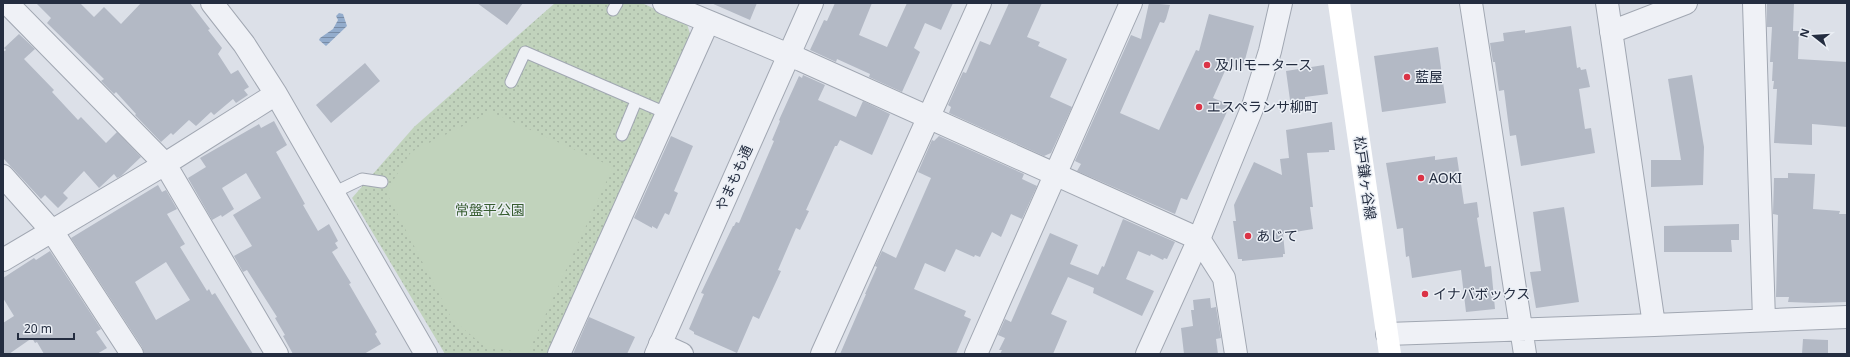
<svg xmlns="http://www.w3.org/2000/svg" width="1850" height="357" font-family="'Noto Sans','Noto Sans JP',sans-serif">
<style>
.park{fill:url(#park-dots)}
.garden{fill:#c1d3bc}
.water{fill:url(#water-rules)}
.building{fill:#b3b9c5;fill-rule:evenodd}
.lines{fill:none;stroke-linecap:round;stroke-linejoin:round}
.service-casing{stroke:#a1a7b2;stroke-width:13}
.minor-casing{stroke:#a1a7b2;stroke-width:24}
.tertiary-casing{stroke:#a1a7b2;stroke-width:24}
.service{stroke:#eff1f6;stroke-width:11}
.minor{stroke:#eff1f6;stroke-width:22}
.tertiary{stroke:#eff1f6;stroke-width:22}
.secondary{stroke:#fff;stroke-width:22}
.poi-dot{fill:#db3346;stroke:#ebeff5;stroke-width:1.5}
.labels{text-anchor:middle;stroke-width:3;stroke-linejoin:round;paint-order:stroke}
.poi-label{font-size:14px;fill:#242d40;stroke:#ebeff5;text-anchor:start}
.street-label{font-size:14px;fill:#242d40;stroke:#ebeff5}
.park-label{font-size:14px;fill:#375d30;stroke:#ebeff5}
</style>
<defs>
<pattern id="park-dots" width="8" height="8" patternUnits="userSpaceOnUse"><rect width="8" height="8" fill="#c1d3bc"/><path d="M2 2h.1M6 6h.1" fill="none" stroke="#a6b5a3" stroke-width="1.8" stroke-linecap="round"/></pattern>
<pattern id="water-rules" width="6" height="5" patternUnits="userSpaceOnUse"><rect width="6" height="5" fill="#93accc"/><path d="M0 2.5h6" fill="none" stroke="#788ca7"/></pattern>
</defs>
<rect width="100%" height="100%" fill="#dce0e8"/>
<path class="park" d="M555 3H642L687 24 692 40 549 354H445L352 198 414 127Z"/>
<path class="garden" d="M491 112 613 167 528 353 485 347 452 319 386 192 411 152Z"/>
<path class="water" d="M339 13 343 14 347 26 326 46 319 40 320 38 333 29 338 20 336 16Z"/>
<path class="building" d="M36 3H80L94 17 104 7 121 24 141 3H190L210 29 208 30 222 48 218 54 231 74 238 70 249 87 244 90 248 95 236 103 233 99 214 115 211 112 196 126 189 120 173 135 171 133 161 142 135 115 136 114 116 92 114 94 101 81 104 79 47 23 51 18Z
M477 3H523L507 25Z
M711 3H757L750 20Z
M835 3H872L859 35 887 47 907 3H953L941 30 925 23 914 48 920 52 902 92 869 77 870 74 837 59 836 62 810 50 824 20 827 21Z
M1009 3H1042L1027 37 1040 42 1038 46 1067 59 1050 97 1072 107 1051 153 1044 156 949 113 951 107 948 105 963 72 966 73 980 41 990 45Z
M1149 3 1170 5 1166 19 1164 23 1160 22 1120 113 1159 130 1196 50 1199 51 1209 14 1254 26 1242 71 1228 64 1213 98 1230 105 1187 200 1181 198 1175 214 1077 171 1081 164 1075 161 1131 35 1141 39Z
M1767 3H1794L1793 31H1799L1798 59 1847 62V127L1812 124V145L1774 143 1777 89H1773L1774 81H1772L1773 62H1770L1772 27H1767Z
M1571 26 1577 68 1580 67 1581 70 1586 69 1590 87 1579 89 1585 129 1591 128 1595 153 1521 166 1516 135 1510 136 1504 90 1499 91 1495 62H1493L1490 43 1504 41 1503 33 1525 30V33Z
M19 34 35 49 24 59 54 90 52 92 78 120 81 117 106 143 117 132 141 157 121 176 117 178 114 174 99 188 84 171 63 193 68 198 58 208 45 195 41 199 3 158V52L6 50 4 48Z
M1438 47 1446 103 1382 112 1374 56Z
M365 63 380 81 331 123 316 105Z
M1324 65 1328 94 1305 97V99L1290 100 1286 71Z
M803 75 825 85 818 100 856 117 863 101 890 114 872 155 840 140 837 146H835L806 210 809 211 800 230 796 228 778 270 781 271 759 319 753 316 737 353 694 334V332L689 329 704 294 701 293 733 226H734L736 222 739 223 774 141 772 140 780 121 779 120 799 76 802 78Z
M1692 75 1704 147 1703 185 1651 187V160H1681L1668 79Z
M274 121 287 145 276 152 305 204 303 205 318 231 329 224 338 241 335 243 338 248 332 252 351 283 349 284 377 332 375 334 381 344 364 354H293L283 336 285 335 275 318 277 317 247 270 243 272 234 256 252 246 233 215 261 198 246 173 222 188 234 209 222 217 221 215 212 220 188 178 206 167 200 158 259 124 261 128Z
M1332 122 1335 150H1329V152L1307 153 1313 207H1310L1313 229 1283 234 1285 254H1283V257L1242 261V259H1238L1233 221H1236L1234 205 1254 162 1282 175 1280 159 1289 158 1286 130Z
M671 136 693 146 674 191 678 193 669 215 665 213 657 229 652 226V228L634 218Z
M939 136 1024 174 1022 179 1037 186 1022 219 1011 214 1001 237 992 232 980 257 975 255 974 257 956 249 945 272 925 263 914 289 966 311 964 316 971 319 956 354H840L866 294H865L877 267 875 266 882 251 896 258 931 178 918 172 932 140 934 141Z
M1435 156V160L1457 157 1464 204 1477 202 1479 217 1477 218 1485 267 1491 266 1495 309 1466 312 1461 270 1412 278 1409 256 1406 257 1403 228 1397 229 1386 163Z
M1788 173 1815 174 1813 209 1840 211 1839 214H1847V302L1815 303 1788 302 1789 297H1776L1778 215 1773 214 1774 178H1788Z
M158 185 162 192 166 190 177 209 167 214 185 244 180 247 207 291 209 289 212 295 215 293 253 354H144L142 347 71 238ZM166 262 190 300 156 320 135 282Z
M1564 207 1579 302 1536 308 1530 272 1541 271 1533 212Z
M1123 219 1175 242 1167 259 1164 258 1163 260 1151 254 1150 256 1138 251 1126 279 1154 291 1142 316 1093 293 1094 288 1068 277 1051 314 1067 321 1053 354H1000L1002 350H999L1005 338 998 335 1005 319 1011 322 1050 233 1078 245 1070 264 1098 275 1102 266 1104 267Z
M1739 224V240H1731L1732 252H1664V226Z
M50 251 101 329 96 332 107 348 97 354H44L37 342 35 343 32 338 9 354H3V323L14 316 3 298V278L34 258 36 260Z
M1210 298 1211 308 1216 307 1221 338 1216 339 1218 354H1184L1181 328 1193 326 1191 310H1194L1193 300Z
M589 317 635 337 627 354H573Z
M1803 339 1828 340V354H1802Z"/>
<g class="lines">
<defs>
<path id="service" d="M613 10 617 3
M511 82 525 52 666 113
M622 135 636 101
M333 193 362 179 382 182"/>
<path id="minor" d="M7 3 165 164 277 354
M212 3 244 44 276 94 426 354
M664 3 801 60 1199 239 1224 278 1236 354
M1471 3 1525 354
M1607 3 1654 325
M1754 3 1764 320
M1611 32 1686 3
M3 176 52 231 132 354
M3 260 165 164 276 94
M1387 334 1654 325 1847 317
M660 344 682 354
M559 354 708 22
M822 354 980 3
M976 354 1131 3"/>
<path id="tertiary" d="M656 354 812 3
M1147 354 1199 239 1253 106 1270 51 1281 3"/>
</defs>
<use href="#service" class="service-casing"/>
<use href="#minor" class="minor-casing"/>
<use href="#tertiary" class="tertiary-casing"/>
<use href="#service" class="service"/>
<use href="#minor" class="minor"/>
<use href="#tertiary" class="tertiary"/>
<path class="secondary" d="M1339 3 1390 354"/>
</g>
<g class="poi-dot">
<circle cx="1207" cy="65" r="4"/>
<circle cx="1407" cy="77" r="4"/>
<circle cx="1199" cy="107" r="4"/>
<circle cx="1421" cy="178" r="4"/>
<circle cx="1248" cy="236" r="4"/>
<circle cx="1425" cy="294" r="4"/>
</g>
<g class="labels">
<g class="poi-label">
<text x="1215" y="70">及川モータース</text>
<text x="1415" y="82">藍屋</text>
<text x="1207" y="112">エスペランサ柳町</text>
<text x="1429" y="183">AOKI</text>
<text x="1256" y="241">あじて</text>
<text x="1433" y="299">イナバボックス</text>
</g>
<g class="street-label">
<text transform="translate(734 178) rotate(-66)" y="5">やまもも通</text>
<text transform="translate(1365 178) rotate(82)" y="5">松戸鎌ヶ谷線</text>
</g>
<g class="park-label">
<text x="490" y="215">常盤平公園</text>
</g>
</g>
<rect width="1850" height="357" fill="none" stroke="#242d40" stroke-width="8"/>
<g transform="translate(1814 36) rotate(287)" stroke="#ebeff5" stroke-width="3" paint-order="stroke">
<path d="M0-3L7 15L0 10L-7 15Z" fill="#242d40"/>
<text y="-6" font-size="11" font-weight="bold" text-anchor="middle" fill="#242d40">N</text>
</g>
<path d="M18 333v6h56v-6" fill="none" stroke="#242d40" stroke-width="2"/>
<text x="24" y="333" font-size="12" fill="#242d40" stroke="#ebeff5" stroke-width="3" paint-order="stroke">20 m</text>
</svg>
